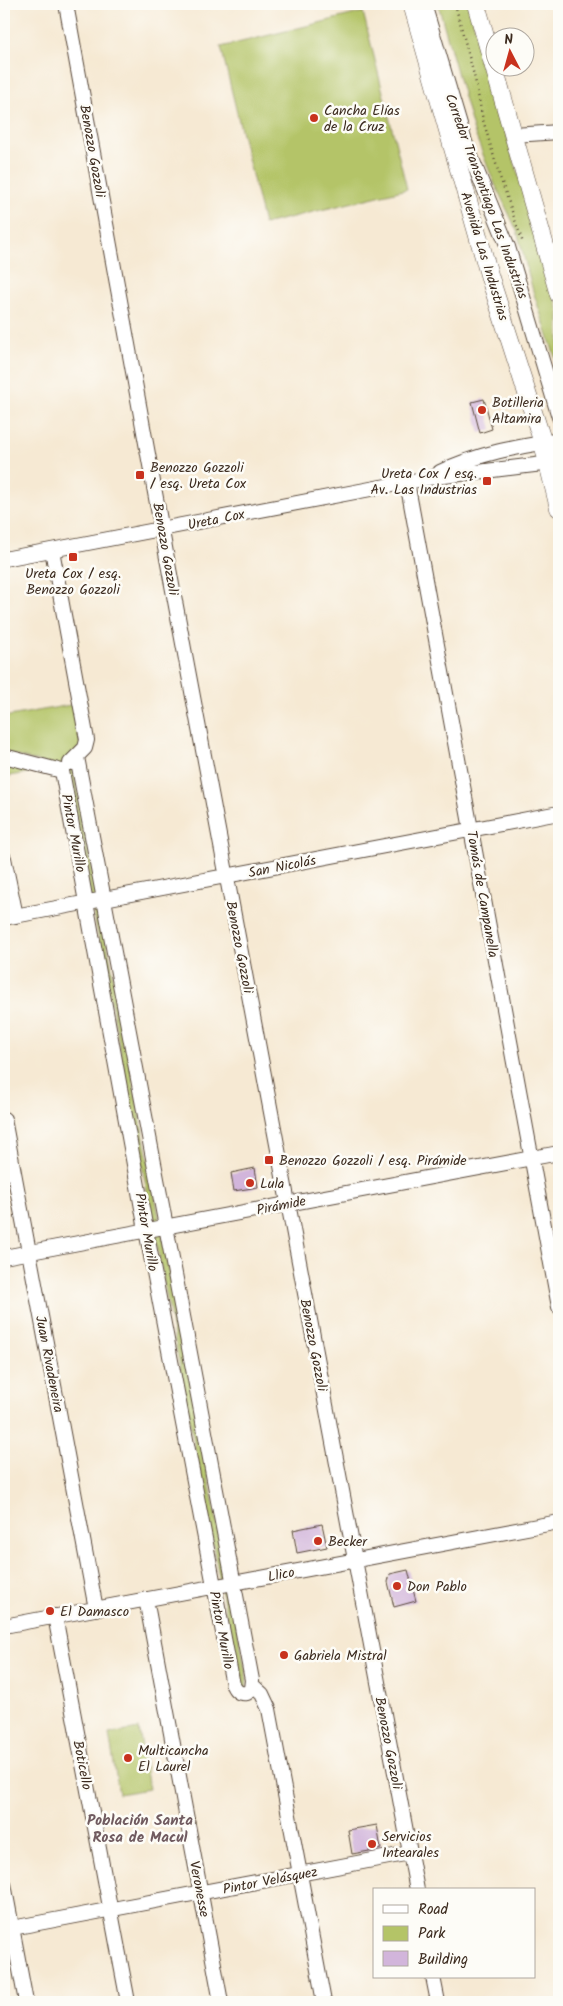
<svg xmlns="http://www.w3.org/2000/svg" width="563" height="2006" font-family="Kalam,sans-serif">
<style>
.green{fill:#b4c467;stroke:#787742}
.building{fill:#d2b5db}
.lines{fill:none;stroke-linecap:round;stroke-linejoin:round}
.minor-casing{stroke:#574739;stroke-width:16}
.major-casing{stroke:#574739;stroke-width:19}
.path{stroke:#574739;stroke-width:2.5;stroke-dasharray:1 4;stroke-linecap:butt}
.minor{stroke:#fff;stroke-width:14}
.major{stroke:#fff;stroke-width:18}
.poi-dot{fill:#c8321e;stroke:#fdfcf7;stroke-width:2}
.labels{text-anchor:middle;stroke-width:5;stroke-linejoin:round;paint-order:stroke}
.poi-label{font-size:14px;fill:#3b2a1e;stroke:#fdfcf7;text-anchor:start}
.street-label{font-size:14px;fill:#3b2a1e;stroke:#fdfcf7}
.neighbourhood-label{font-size:15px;font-weight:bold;fill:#705b60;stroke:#fdfcf7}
</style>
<rect width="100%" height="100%" fill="#fdfcf7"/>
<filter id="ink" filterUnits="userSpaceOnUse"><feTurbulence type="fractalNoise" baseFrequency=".02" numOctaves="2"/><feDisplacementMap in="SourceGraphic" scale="10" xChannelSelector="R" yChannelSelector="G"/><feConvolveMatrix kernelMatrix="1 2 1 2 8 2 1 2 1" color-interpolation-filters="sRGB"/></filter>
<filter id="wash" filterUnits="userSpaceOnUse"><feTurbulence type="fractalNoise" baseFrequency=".0096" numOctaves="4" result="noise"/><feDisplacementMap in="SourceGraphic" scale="20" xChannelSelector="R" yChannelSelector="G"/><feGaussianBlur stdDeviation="1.12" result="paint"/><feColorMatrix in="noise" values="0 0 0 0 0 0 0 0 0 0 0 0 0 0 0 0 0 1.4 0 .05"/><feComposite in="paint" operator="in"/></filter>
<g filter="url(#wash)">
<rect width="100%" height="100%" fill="#f6e9d3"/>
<path class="green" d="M438 4H468L559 312V369L533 291 517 231 493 180 473 129Z
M363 12 407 189 264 224 221 47Z
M76 704 82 744 60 768 4 752V717Z
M4 760 44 770 4 777Z
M71 768 74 770 247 1679 246 1687 240 1688C182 1383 127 1077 66 772Z
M139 1729 149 1789 119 1794 109 1734Z"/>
<g id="blocks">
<path class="building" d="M484 399 492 429 480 433 472 402Z
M255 1168 258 1187 234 1191 231 1173Z
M322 1524 327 1547 297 1553 293 1530Z
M408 1570 416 1601 394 1607 388 1582 390 1574Z
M377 1825 381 1849 352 1854 348 1830Z"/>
</g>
</g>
<g filter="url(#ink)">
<use href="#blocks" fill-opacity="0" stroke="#574739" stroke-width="1"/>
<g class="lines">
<defs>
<path id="minor" d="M66 4 166 553 417 1890
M424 4 465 142 508 247 559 417
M514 135 559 132
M440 472C479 453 516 447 559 440
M407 482 559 1307
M52 550 87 740 85 748 70 763
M4 559 428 478 559 462
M4 756 62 771
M62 771 146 1230 233 1685C236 1692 240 1694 247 1693L251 1689 252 1680 77 757
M4 858 16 916
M4 918 559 813
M4 1119 96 1609
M4 1257 559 1153
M146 1599 221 2002
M55 1616 128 2002
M4 1626 559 1522
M252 1685 262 1694 269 1709 324 2002
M4 1884 26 2002
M12 1928 410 1853
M433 1977 438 2002"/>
<path id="major" d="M412 4 490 278 543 443 559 508
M476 4 559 295"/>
</defs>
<use href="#minor" class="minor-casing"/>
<use href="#major" class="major-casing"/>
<path class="path" d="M455 4 475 79 483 120 499 174 523 243"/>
<use href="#minor" class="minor"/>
<use href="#major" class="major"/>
</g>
</g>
<g class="poi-dot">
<circle cx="314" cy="118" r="5"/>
<circle cx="482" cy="410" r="5"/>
<rect x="135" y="470" width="10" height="10" rx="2.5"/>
<rect x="482" y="476" width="10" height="10" rx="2.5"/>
<rect x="68" y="552" width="10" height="10" rx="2.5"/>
<rect x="264" y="1155" width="10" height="10" rx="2.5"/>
<circle cx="250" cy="1183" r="5"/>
<circle cx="318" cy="1541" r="5"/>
<circle cx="397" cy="1586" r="5"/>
<circle cx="50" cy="1611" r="5"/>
<circle cx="284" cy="1655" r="5"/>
<circle cx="128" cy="1758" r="5"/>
<circle cx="372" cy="1844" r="5"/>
</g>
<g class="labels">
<g class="poi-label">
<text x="324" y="115">Cancha Elías<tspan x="324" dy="16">de la Cruz</tspan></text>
<text x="492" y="407">Botilleria<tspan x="492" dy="16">Altamira</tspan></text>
<text x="150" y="472">Benozzo Gozzoli<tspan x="150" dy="16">/ esq. Ureta Cox</tspan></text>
<text x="477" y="478" text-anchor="end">Ureta Cox / esq.<tspan x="477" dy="16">Av. Las Industrias</tspan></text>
<text x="73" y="578" text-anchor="middle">Ureta Cox / esq.<tspan x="73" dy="16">Benozzo Gozzoli</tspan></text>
<text x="279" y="1165">Benozzo Gozzoli / esq. Pirámide</text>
<text x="260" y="1188">Lula</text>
<text x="328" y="1546">Becker</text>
<text x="407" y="1591">Don Pablo</text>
<text x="60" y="1616">El Damasco</text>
<text x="294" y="1660">Gabriela Mistral</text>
<text x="138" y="1755">Multicancha<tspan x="138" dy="16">El Laurel</tspan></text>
<text x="382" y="1841">Servicios<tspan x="382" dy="16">Intearales</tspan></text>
</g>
<g class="street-label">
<text transform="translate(93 151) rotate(80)" y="5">Benozzo Gozzoli</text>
<text transform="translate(487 196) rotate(70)" y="5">Corredor Transantiago Las Industrias</text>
<text transform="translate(485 256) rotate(73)" y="5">Avenida Las Industrias</text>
<text transform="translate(216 519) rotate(-11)" y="5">Ureta Cox</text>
<text transform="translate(166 549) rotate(80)" y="5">Benozzo Gozzoli</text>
<text transform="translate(74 833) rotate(79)" y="5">Pintor Murillo</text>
<text transform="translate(282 866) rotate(-11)" y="5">San Nicolás</text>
<text transform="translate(483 894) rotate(80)" y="5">Tomás de Campanella</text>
<text transform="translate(240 947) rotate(79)" y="5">Benozzo Gozzoli</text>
<text transform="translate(281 1205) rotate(-11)" y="5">Pirámide</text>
<text transform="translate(147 1232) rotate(80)" y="5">Pintor Murillo</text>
<text transform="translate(314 1345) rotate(79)" y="5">Benozzo Gozzoli</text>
<text transform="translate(50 1364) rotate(79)" y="5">Juan Rivadeneira</text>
<text transform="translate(281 1574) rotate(-11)" y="5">Llico</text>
<text transform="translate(222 1630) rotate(79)" y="5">Pintor Murillo</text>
<text transform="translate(389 1743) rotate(79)" y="5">Benozzo Gozzoli</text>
<text transform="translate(83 1765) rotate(79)" y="5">Boticello</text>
<text transform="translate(270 1880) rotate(-11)" y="5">Pintor Velásquez</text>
<text transform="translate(200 1889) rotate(79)" y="5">Veronesse</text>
</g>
<g class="neighbourhood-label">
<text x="140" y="1825">Población Santa<tspan x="140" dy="17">Rosa de Macul</tspan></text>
</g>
</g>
<rect width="563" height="2006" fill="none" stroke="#fdfcf7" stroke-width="20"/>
<rect x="373" y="1888" width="162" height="90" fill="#fdfcf7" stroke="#afa8a0"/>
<rect x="383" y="1905" width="25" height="8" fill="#ffffff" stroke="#afa8a0"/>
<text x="418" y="1914" font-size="15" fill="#3b2a1e">Road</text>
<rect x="383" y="1926" width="25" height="15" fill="#b4c467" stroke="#afa8a0"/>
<text x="418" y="1938" font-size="15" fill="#3b2a1e">Park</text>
<rect x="383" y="1951" width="25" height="15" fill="#d2b5db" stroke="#afa8a0"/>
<text x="418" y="1964" font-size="15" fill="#3b2a1e">Building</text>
<g transform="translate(510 52) rotate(354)"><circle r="24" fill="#fdfcf7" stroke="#afa8a0"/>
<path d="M0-4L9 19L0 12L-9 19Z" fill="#c8321e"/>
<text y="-8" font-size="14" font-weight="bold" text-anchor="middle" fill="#3b2a1e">N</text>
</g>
</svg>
